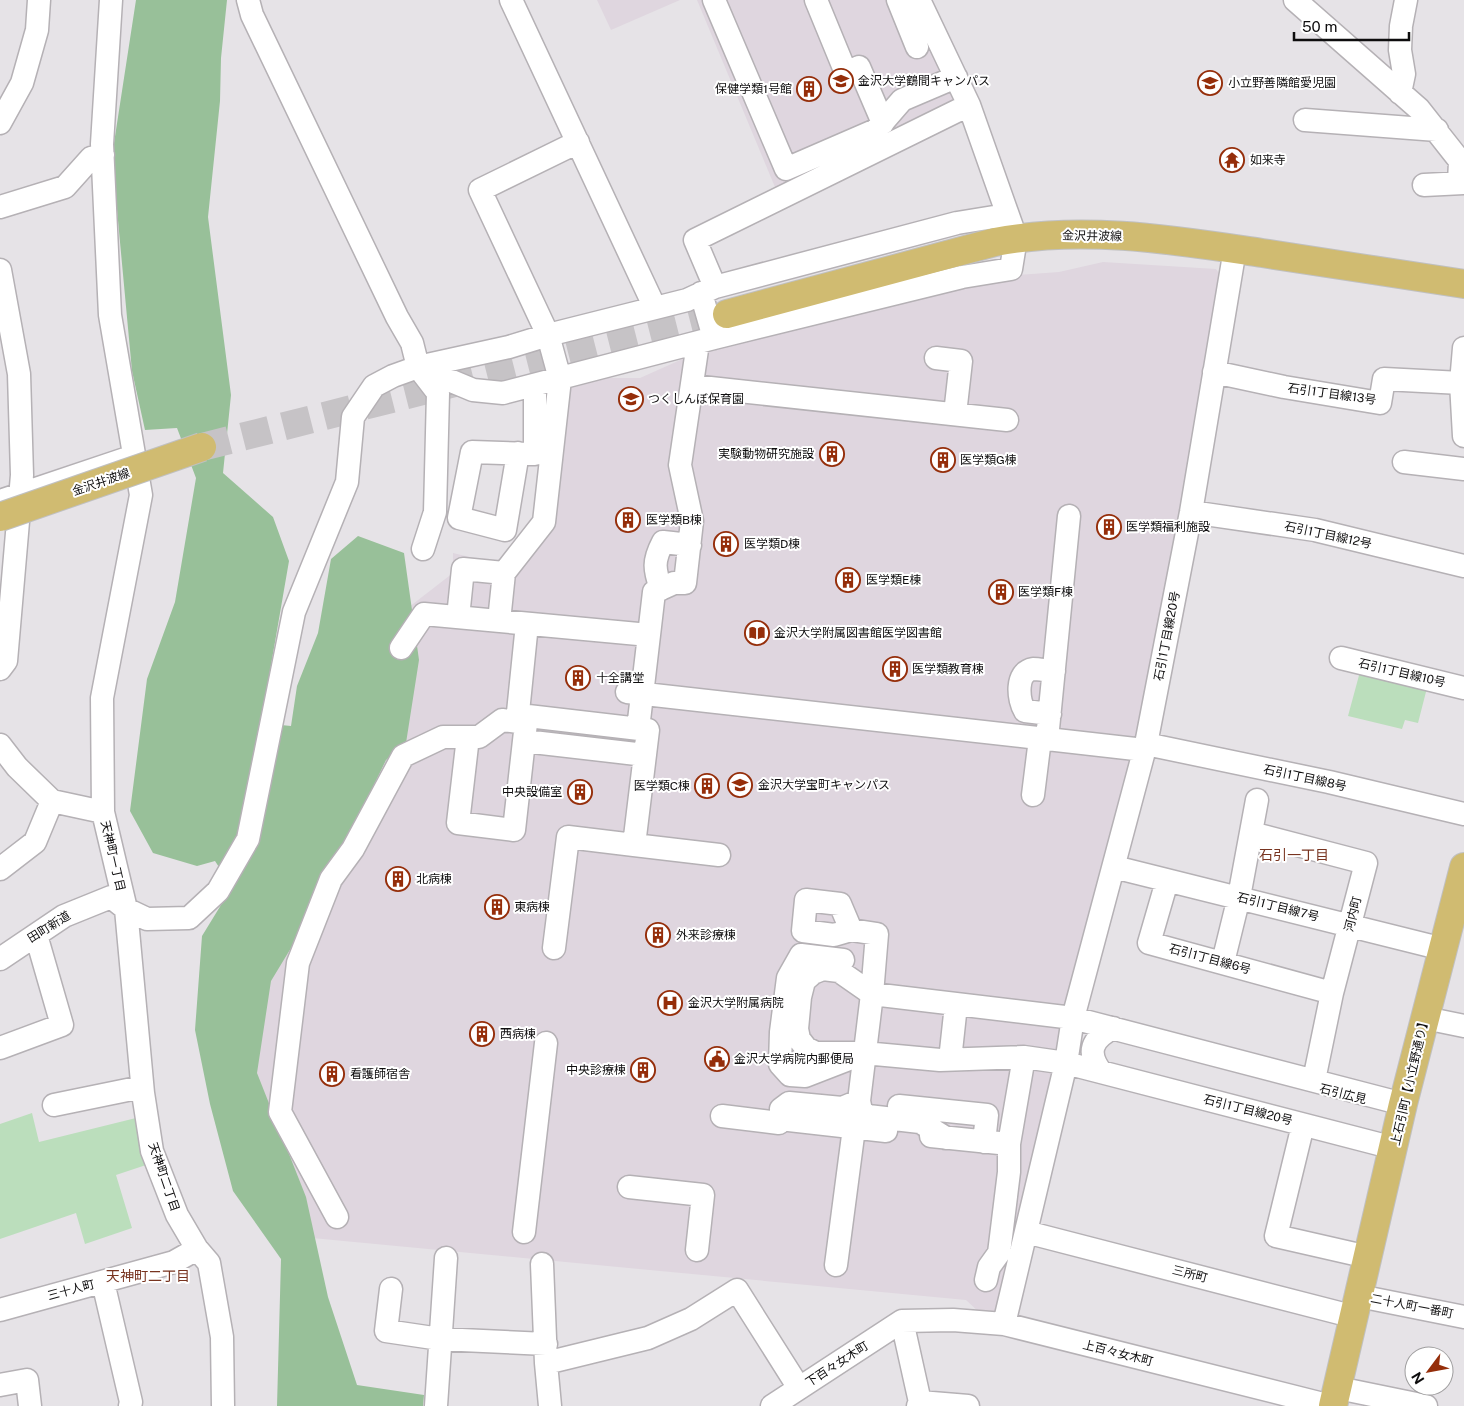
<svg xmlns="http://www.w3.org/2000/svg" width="1464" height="1406" font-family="'Public Sans','Noto Sans JP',sans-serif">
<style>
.built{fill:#dfd6df}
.green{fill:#bbdebc}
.forest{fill:#98c099}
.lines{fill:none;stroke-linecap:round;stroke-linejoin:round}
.major-tunnel{stroke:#c6c3c6;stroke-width:28;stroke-dasharray:28 14;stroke-linecap:butt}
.minor-casing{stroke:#b5b1b5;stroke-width:25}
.major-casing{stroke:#c0c0c0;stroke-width:30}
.minor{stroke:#fff;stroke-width:22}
.major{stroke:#d0bb71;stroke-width:28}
.major-bridge-casing{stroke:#c0c0c0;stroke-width:30;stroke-linecap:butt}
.major-bridge{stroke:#d0bb71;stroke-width:28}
.labels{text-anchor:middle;stroke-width:4;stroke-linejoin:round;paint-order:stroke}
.poi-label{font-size:12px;fill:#0e0d0e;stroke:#fff;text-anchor:start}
.street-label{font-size:12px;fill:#0e0d0e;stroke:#fff}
.neighbourhood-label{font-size:14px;fill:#783420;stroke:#fff}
</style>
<rect width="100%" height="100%" fill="#e6e3e7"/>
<path class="built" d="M597 0H680L611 30Z
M697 0H910L961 103 777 192Z
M1103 262 1216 269 1221 276 1189 460 1150 666 1126 778 997 1310 990 1317 981 1314 966 1300 312 1238 242 1090 256 968 369 638 453 573V553L499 564 534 525 553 393 608 378H640L687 357 919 294 1018 275 1059 272Z"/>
<path class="green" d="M1361 668 1428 684 1418 723 1405 720 1402 729 1348 716Z
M32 1113 39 1142 136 1118 152 1163 116 1175 132 1228 85 1244 76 1213 0 1239V1124Z"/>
<path class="forest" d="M136 0H227L221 58 220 101 208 217 231 395 223 473 273 517 289 561 261 723 291 726 297 686 318 633 331 559 358 536 404 553 419 660 406 743 386 760 308 920 271 981 257 1073 306 1197 328 1297 357 1385 424 1395 423 1406H277L281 1259 233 1191 210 1104 195 1030 202 936 232 887 215 861 197 866 153 853 130 811 147 679 175 602 196 478 177 428 145 430 132 371 112 156Z"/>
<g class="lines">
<path class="major-tunnel" d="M202 447 727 314"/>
<defs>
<path id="minor" d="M111 0 102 144 110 315 141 495 102 698 103 812 126 909 143 1093 152 1151 177 1215 197 1249 209 1263 222 1337 223 1406
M248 0 252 15 397 317 412 343 418 367 438 393 435 512 423 549
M511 0 655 308
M714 0 786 169 876 130 902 100 956 77
M816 0 846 73 859 67 883 123
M898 0 917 47
M1295 0 1419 109 1460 161 1459 183
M1400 93 1404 74 1400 50 1401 26 1406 0
M1305 120 1437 130
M0 123 22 83 37 30 39 0
M1424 185 1464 183
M0 207 65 187 91 158 103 155
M0 270 19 374 22 475 6 661 0 669
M715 287 695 240 969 105
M701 293 714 338
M1464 348 1461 383 1464 436
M936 358 961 361 955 414
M418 367 473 390 503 393 714 338 962 277 1011 269 1016 238 969 105 919 0
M1214 372 1284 387 1380 403 1384 379 1461 383
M692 386 1007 420
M518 453 505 530 459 518 472 452 535 454V385
M1404 462 1464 469
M0 501 134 456
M1191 512 1315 530 1464 566
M1069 516 1047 739 1144 750
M661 589C654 569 653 561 663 542L690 545
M458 617 463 569 504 573
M499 621 504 573 544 522 560 379 548 335 480 190 578 142
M649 635 654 592 674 583H685L692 521 680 465 698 343
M401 648 424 614 649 635 638 729
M1341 658 1464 688
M627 692 1047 739
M1050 714 1025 711C1018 700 1015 672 1033 669 1040 669 1048 671 1054 671
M517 722 527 624
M468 737 458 823 514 830 526 723
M524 741 645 755
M1146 744 1329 782 1464 814
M0 745 17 767 52 801 103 812
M1033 795 1040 739
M1251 833 1366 863 1332 993 1314 1080
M634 845 719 855
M1114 867 1443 949
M0 869 35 842 52 801
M1167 881 1149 943 1332 993
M851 930 840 904 806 900 803 931 834 935 851 930 877 934 872 994 859 1101 861 1111 868 1116 920 1122 946 1138
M0 959 64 916 111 897 126 909 147 919 189 918 218 891 248 839 294 612 347 482 353 417 374 386 393 376 418 367 509 347 548 335 687 300 715 287 957 223 1000 216 1016 238
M843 960 801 955 788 978 781 1032 780 1064 790 1075 805 1076 854 1057
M1223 962 1239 897 1257 800
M1425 1018 1464 1026
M0 1048 62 1025 36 935
M950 1060 956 1005
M1101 1072C1086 1052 1092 1039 1113 1028
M54 1105 142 1087
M899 1106 987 1115 984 1142
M781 1109 789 1103 842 1108 859 1101
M722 1116 779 1123
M780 1119 886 1131
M1303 1125 1276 1236 1368 1257
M931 1136 1009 1144
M1394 1148 1066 1063 1024 1057 940 1060 864 1053H816L806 1048 799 1039 797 1029 800 997 804 981 813 973 823 969 839 971 872 994 1073 1018 1403 1104
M629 1187 703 1195 697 1250
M337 1217 280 1112 298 963 331 879 353 849 403 756 443 737H479L502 720 526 723 528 716 648 730 634 845 568 837 554 948
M524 1232 546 1043
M1026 1232 1355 1317
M542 1264 546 1363 550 1406
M836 1265 854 1128
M986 1280 989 1267 999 1253 1009 1172V1144L1024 1057
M103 1282 131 1402 130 1406
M391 1289 386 1331 440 1339 546 1344
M1359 1296 1464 1317
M0 1310 174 1262 197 1249
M902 1321 953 1320 1004 1324 1331 1406
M902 1321 920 1402 918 1406
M1004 1324 1066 1063 1073 1018 1146 744 1191 512 1235 249
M546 1363 648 1338 691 1319 737 1290 799 1388
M0 1385 27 1380 30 1406
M1338 1388 1426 1406
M920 1402 968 1406
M436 1406 446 1258
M772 1406 902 1321"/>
<path id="major" d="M727 314 995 242C1083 225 1174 240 1262 253 1329 263 1397 274 1464 284
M1333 1406 1403 1104 1464 867"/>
</defs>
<use href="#minor" class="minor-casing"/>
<use href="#major" class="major-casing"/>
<use href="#minor" class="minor"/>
<use href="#major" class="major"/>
<defs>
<path id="major-bridge" d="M0 517 202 447"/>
</defs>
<use href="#major-bridge" class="major-bridge-casing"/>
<use href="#major-bridge" class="major-bridge"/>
</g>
<defs>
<symbol id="university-ring" viewBox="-11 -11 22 22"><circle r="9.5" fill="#fff" stroke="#952e0a" stroke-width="1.5"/><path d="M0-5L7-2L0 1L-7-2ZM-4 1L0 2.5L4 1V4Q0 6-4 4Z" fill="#952e0a"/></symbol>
<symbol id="school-ring" viewBox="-11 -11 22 22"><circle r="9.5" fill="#fff" stroke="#952e0a" stroke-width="1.5"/><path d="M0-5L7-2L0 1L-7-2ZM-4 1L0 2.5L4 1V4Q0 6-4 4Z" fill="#952e0a"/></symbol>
<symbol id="building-ring" viewBox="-11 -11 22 22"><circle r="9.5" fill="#fff" stroke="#952e0a" stroke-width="1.5"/><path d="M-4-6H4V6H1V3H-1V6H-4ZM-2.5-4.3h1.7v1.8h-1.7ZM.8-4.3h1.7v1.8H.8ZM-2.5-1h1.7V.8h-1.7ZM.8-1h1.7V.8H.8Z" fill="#952e0a"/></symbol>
<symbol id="temple-ring" viewBox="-11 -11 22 22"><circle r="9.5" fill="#fff" stroke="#952e0a" stroke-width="1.5"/><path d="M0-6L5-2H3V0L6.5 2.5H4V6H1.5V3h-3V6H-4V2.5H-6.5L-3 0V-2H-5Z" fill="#952e0a"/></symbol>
<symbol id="library-ring" viewBox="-11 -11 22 22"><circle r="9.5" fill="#fff" stroke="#952e0a" stroke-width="1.5"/><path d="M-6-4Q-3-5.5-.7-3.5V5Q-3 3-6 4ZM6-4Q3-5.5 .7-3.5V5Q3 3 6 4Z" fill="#952e0a"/></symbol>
<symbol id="hospital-ring" viewBox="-11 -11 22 22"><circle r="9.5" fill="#fff" stroke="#952e0a" stroke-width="1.5"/><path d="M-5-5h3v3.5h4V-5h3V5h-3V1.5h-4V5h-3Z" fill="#952e0a"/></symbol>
<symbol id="civic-ring" viewBox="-11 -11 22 22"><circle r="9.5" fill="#fff" stroke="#952e0a" stroke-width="1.5"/><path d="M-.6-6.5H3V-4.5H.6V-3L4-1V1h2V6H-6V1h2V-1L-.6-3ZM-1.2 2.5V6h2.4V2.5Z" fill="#952e0a"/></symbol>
</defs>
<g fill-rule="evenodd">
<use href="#university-ring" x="827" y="67" width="28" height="28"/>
<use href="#school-ring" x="1196" y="69" width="28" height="28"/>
<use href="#building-ring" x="795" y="75" width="28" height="28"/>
<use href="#temple-ring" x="1218" y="146" width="28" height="28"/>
<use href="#school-ring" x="617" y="385" width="28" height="28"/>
<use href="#building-ring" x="818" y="440" width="28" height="28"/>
<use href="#building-ring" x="929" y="446" width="28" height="28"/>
<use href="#building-ring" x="614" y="506" width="28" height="28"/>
<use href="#building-ring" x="1095" y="513" width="28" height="28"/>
<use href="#building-ring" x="712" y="530" width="28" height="28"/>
<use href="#building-ring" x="834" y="566" width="28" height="28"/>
<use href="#building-ring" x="987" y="578" width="28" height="28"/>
<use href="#library-ring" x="743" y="619" width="28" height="28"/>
<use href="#building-ring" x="881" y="655" width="28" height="28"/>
<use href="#building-ring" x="564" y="664" width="28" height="28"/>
<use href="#university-ring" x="726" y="771" width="28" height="28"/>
<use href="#building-ring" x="693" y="772" width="28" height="28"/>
<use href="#building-ring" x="566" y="778" width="28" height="28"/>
<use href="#building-ring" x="384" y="865" width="28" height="28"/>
<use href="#building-ring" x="483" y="893" width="28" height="28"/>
<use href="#building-ring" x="644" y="921" width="28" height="28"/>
<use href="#hospital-ring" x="656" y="989" width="28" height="28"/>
<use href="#building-ring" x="468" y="1020" width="28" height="28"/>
<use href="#civic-ring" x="703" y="1045" width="28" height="28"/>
<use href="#building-ring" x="629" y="1056" width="28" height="28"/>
<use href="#building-ring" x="318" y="1060" width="28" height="28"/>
</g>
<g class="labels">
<g class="poi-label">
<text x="858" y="85">金沢大学鶴間キャンパス</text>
<text x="1228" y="87">小立野善隣館愛児園</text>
<text x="792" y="93" text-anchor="end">保健学類1号館</text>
<text x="1250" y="164">如来寺</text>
<text x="648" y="403">つくしんぼ保育園</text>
<text x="814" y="458" text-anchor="end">実験動物研究施設</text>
<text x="960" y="464">医学類G棟</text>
<text x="646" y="524">医学類B棟</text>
<text x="1126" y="531">医学類福利施設</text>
<text x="744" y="548">医学類D棟</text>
<text x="866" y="584">医学類E棟</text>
<text x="1018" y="596">医学類F棟</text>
<text x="774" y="637">金沢大学附属図書館医学図書館</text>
<text x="912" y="673">医学類教育棟</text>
<text x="596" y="682">十全講堂</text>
<text x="758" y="789">金沢大学宝町キャンパス</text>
<text x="690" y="790" text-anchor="end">医学類C棟</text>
<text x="562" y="796" text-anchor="end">中央設備室</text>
<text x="416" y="883">北病棟</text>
<text x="514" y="911">東病棟</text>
<text x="676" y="939">外来診療棟</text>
<text x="688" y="1007">金沢大学附属病院</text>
<text x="500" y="1038">西病棟</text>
<text x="734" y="1063">金沢大学病院内郵便局</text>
<text x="626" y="1074" text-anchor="end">中央診療棟</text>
<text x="350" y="1078">看護師宿舎</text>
</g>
<g class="street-label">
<text transform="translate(1092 236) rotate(1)" y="4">金沢井波線</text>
<text transform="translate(1332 394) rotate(8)" y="4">石引1丁目線13号</text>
<text transform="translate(101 482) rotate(-19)" y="4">金沢井波線</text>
<text transform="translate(1328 535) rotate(12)" y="4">石引1丁目線12号</text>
<text transform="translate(1167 636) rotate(-79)" y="4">石引1丁目線20号</text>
<text transform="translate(1402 673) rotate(13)" y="4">石引1丁目線10号</text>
<text transform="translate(1305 778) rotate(12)" y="4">石引1丁目線8号</text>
<text transform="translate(113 856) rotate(77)" y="4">天神町一丁目</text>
<text transform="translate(1278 907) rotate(14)" y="4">石引1丁目線7号</text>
<text transform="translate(1353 914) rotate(-76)" y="4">河内町</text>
<text transform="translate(49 927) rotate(-32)" y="4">田町新道</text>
<text transform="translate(1210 959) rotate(15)" y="4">石引1丁目線6号</text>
<text transform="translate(1410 1081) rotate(-77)" y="4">上石引町【小立野通り】</text>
<text transform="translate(1343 1094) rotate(14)" y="4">石引広見</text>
<text transform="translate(1248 1110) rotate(14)" y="4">石引1丁目線20号</text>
<text transform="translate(164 1177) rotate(71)" y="4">天神町二丁目</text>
<text transform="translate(1190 1274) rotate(14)" y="4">三所町</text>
<text transform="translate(71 1290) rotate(-15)" y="4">三十人町</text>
<text transform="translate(1412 1306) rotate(11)" y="4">二十人町一番町</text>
<text transform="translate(1118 1353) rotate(14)" y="4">上百々女木町</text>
<text transform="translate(837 1364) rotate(-33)" y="4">下百々女木町</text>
</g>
<g class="neighbourhood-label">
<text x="1294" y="860">石引一丁目</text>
<text x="148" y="1281">天神町二丁目</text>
</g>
</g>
<g transform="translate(1429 1371) rotate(238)"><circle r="24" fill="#ffffff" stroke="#9f9e9f"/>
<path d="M0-4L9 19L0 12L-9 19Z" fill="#952e0a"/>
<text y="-8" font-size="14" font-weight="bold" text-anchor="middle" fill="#0e0d0e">N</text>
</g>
<path d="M1294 32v8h115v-8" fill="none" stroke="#0e0d0e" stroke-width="2.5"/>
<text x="1302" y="32" font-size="15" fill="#0e0d0e" stroke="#ffffff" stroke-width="4" paint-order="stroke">50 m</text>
</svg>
